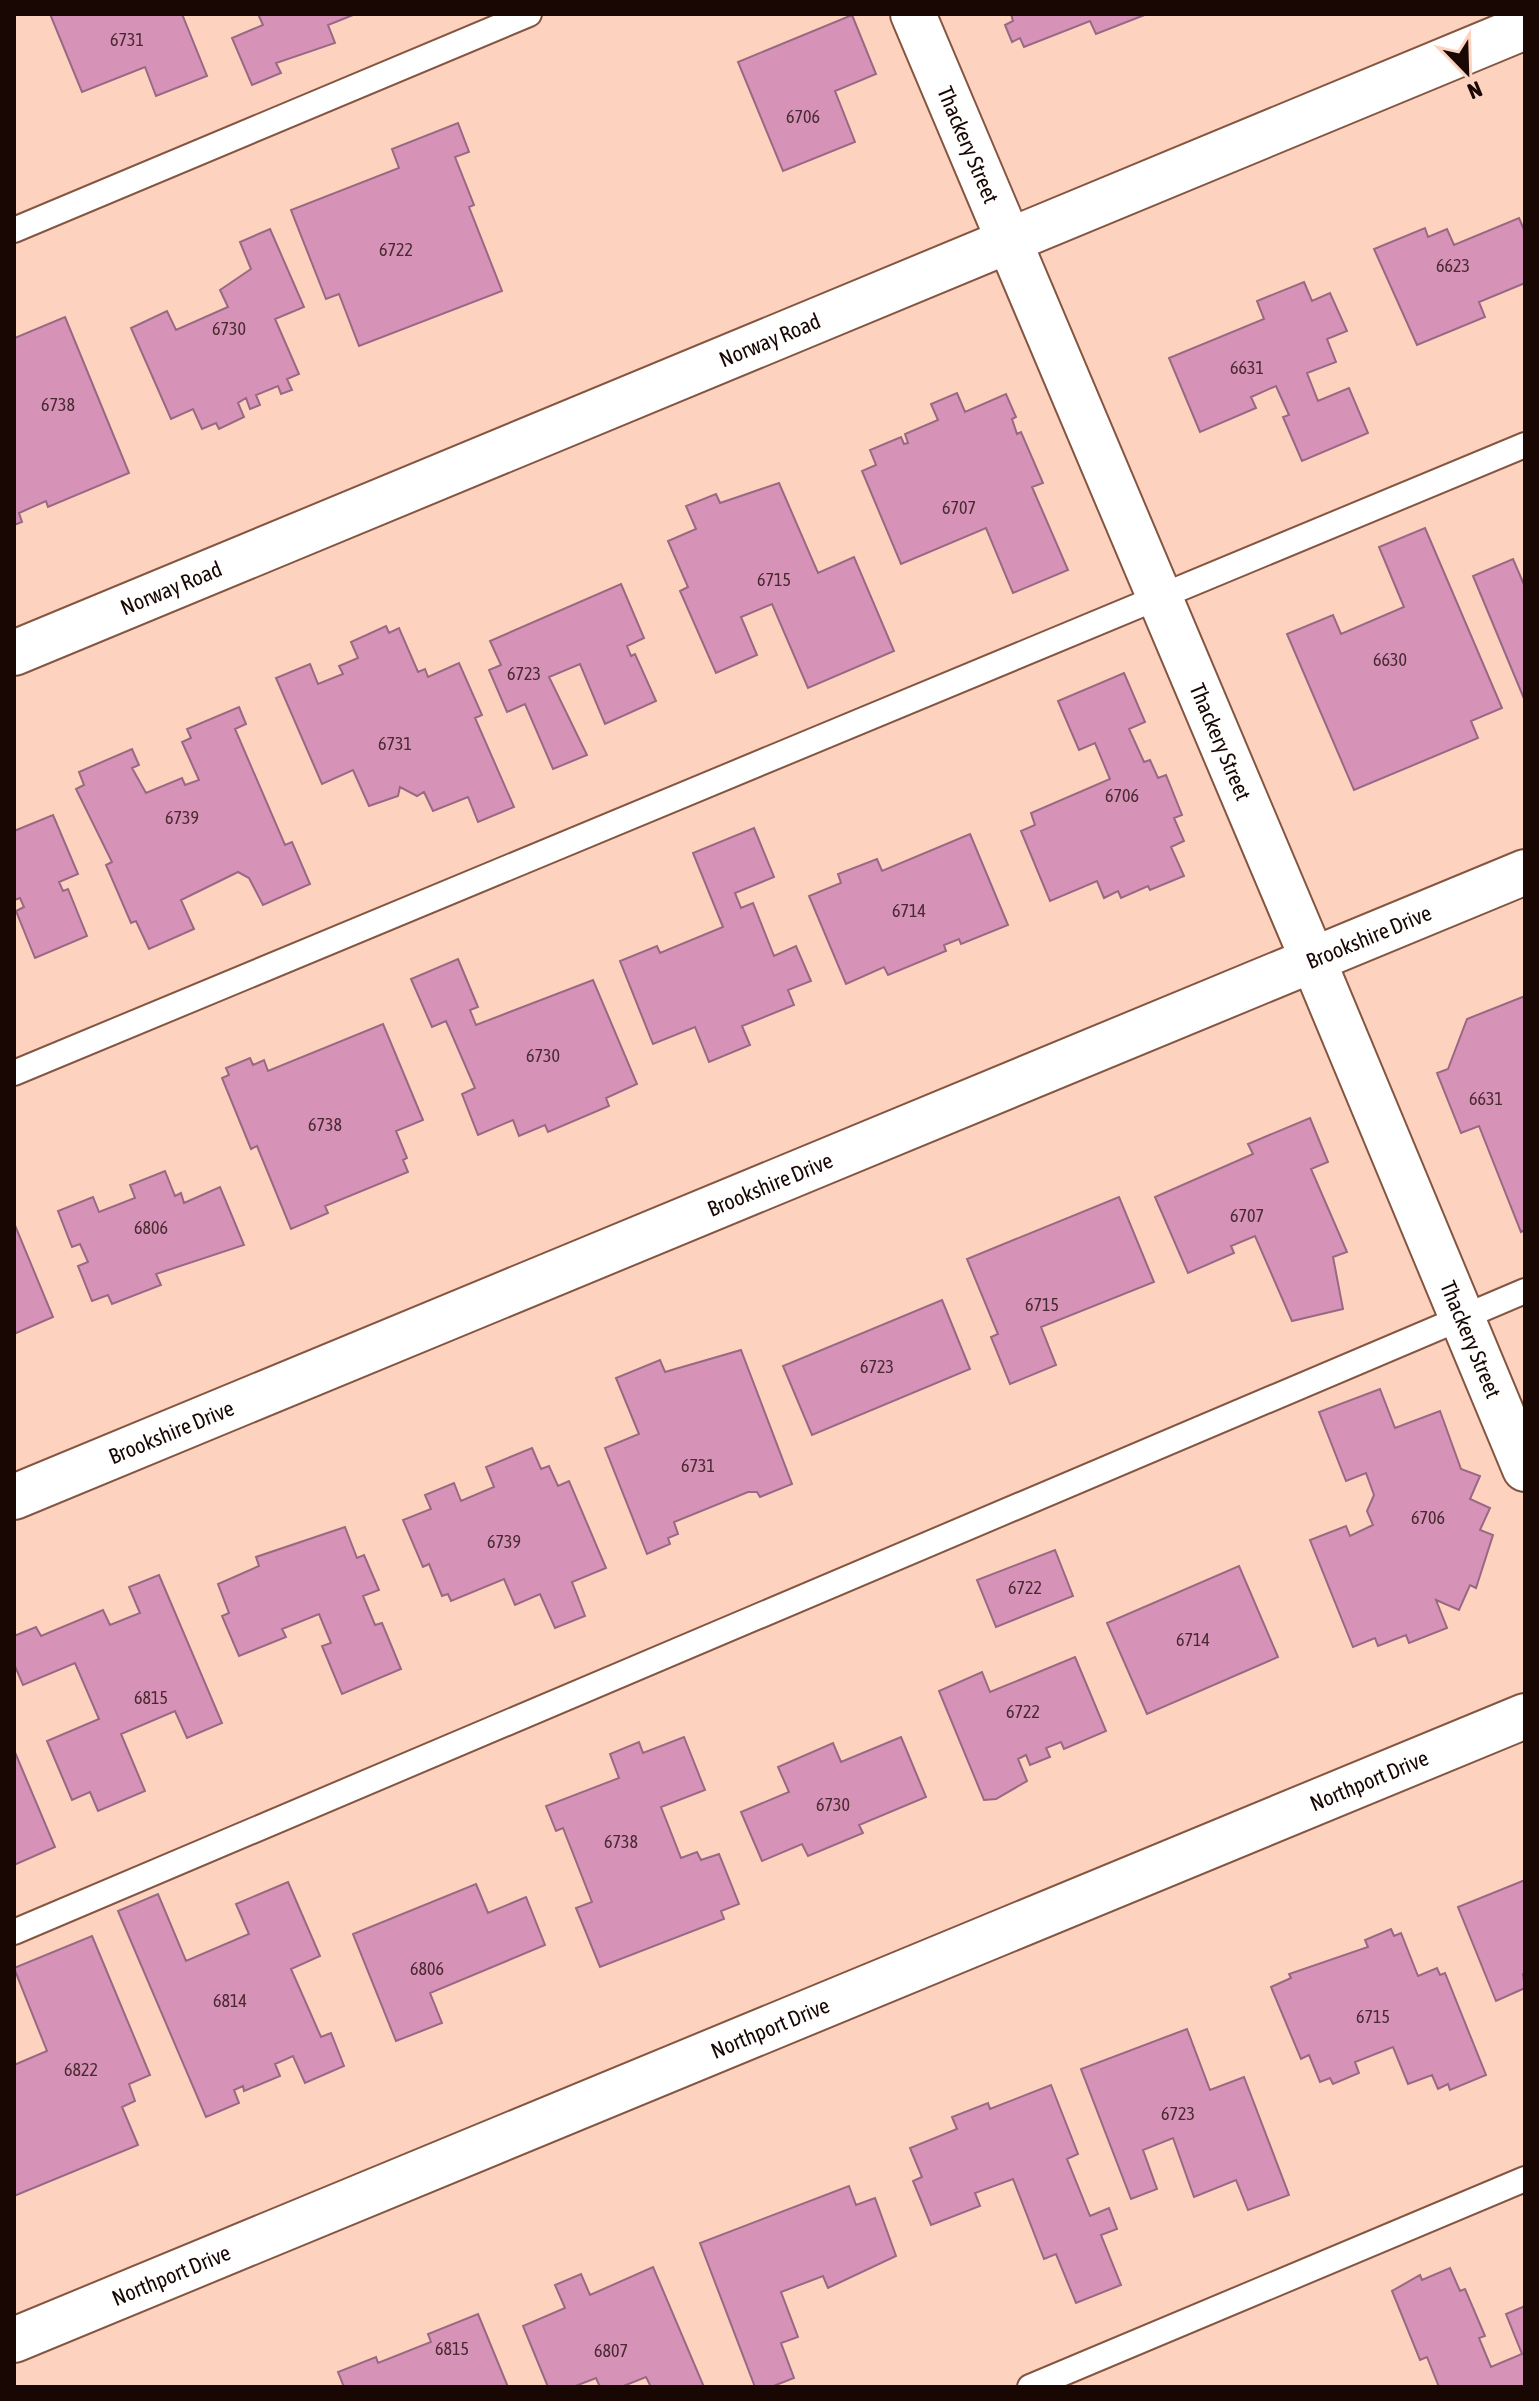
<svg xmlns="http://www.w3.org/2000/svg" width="1539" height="2401" font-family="'Asap Condensed',sans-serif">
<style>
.building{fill:#d792b8;stroke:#986983;stroke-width:2}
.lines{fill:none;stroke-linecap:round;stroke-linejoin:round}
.lane-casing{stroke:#845641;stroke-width:28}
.street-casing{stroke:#845641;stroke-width:48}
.secondary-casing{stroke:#845641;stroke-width:48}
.lane{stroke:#fff;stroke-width:24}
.street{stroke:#fff;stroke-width:44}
.secondary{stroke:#fff;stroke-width:44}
.labels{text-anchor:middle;stroke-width:6;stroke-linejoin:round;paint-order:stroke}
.number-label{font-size:18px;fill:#482a30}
.street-label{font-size:22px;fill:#180702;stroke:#fdd2bf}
</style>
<rect width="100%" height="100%" fill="#fdd2bf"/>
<path class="building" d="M50 14H182L207 76 156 96 145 67 82 92Z
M258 14H353V15L328 25 335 43 276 63 281 73 252 85 232 38 263 25Z
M1011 14H1147L1096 34 1090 21 1024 47 1020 38 1012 42 1005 25 1013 21Z
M852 15 876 74 835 91 855 142 783 171 738 62Z
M458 123 469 152 455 157 474 205 469 207 502 291 359 346 339 294 326 299 291 210 399 168 392 149Z
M1519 218 1525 232V283L1479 302 1485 317 1417 345 1374 249 1425 228 1428 237 1447 229 1454 245Z
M270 229 304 307 275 319 299 374 287 379 292 390 281 394 278 386 256 395 260 405 250 409 246 398 238 403 244 417 219 429 216 423 202 429 193 409 171 419 131 328 167 311 176 330 228 307 220 290 251 269 240 242Z
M1304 282 1312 301 1330 293 1347 331 1327 339 1336 362 1307 373 1318 401 1349 388 1368 433 1302 461 1283 417 1289 415 1276 386 1251 397 1256 408 1200 432 1169 358 1264 319 1257 301Z
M65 317 129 473 48 507 46 501 19 513 22 522 14 525V334L15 338Z
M957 393 965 412 1006 394 1016 417 1012 419 1017 434 1021 432 1043 483 1032 487 1068 570 1013 593 986 528 901 564 862 471 876 465 870 450 901 437 904 444 908 443 905 434 938 420 931 404Z
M779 483 818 573 854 557 894 651 808 688 772 604 741 617 757 655 716 673 680 591 688 587 668 541 696 529 686 506 716 494 720 503Z
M1425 528 1502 708 1471 721 1478 738 1354 790 1287 634 1333 615 1341 634 1404 607 1379 547Z
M1513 559 1525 587V701L1473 576Z
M621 584 644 638 627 646 631 656 635 654 656 701 605 724 580 664 549 677 587 755 553 769 525 704 507 712 489 670 501 665 490 641Z
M386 626 389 633 399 628 418 672 425 669 428 677 459 663 482 715 475 718 514 807 478 822 468 797 433 811 424 792 417 796 400 787 398 796 369 806 353 770 322 784 276 678 310 664 318 684 343 674 339 666 358 658 351 642Z
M1124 673 1145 722 1129 729 1144 762 1150 760 1158 778 1166 775 1182 815 1174 818 1184 841 1171 847 1184 876 1150 890 1148 886 1121 898 1118 891 1104 898 1097 881 1050 901 1021 831 1035 825 1031 813 1110 779 1095 743 1079 750 1058 701Z
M239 707 246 724 235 729 285 845 292 842 310 884 263 905 249 878 238 872 181 900 194 929 149 949 136 921 131 923 106 865 112 862 76 789 84 785 79 772 132 749 139 765 132 768 146 793 182 778 185 785 199 780 182 742 191 738 187 729Z
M53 815 78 874 59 882 63 891 68 889 87 936 35 958 16 911 24 907 20 898 14 900V831Z
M754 828 774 877 735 893 741 908 753 903 774 956 796 946 811 981 788 990 794 1005 742 1026 750 1045 709 1062 695 1027 653 1044 620 961 657 946 660 953 723 927 693 853Z
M970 834 1008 925 961 944 959 939 944 945 946 951 888 975 884 967 846 984 809 896 841 883 838 874 877 859 882 871Z
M458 959 478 1007 470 1010 476 1025 593 980 637 1084 606 1098 609 1106 548 1132 545 1125 519 1136 513 1120 478 1135 462 1094 475 1088 446 1021 432 1027 411 979Z
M1525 996V1230L1521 1232 1479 1126 1461 1133 1437 1073 1448 1069 1467 1019Z
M383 1024 423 1120 396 1131 407 1158 403 1160 408 1172 325 1206 328 1213 291 1229 257 1146 251 1149 222 1078 229 1075 226 1068 250 1058 253 1065 264 1060 268 1071Z
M1310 1118 1328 1162 1311 1169 1347 1252 1333 1257 1343 1309 1292 1321 1255 1236 1231 1246 1234 1253 1188 1273 1155 1197 1253 1154 1248 1144Z
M165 1171 175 1196 181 1193 184 1203 220 1187 244 1245 156 1274 161 1285 112 1304 108 1295 92 1301 78 1266 88 1262 80 1244 72 1247 58 1211 93 1197 99 1212 135 1198 130 1185Z
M1119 1197 1154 1282 1041 1327 1056 1365 1010 1384 991 1337 998 1334 967 1259Z
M14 1223 53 1317 14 1334Z
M942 1300 970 1369 812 1435 783 1366Z
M741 1350 792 1484 760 1497 757 1492H748L674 1522 678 1534 668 1538 670 1544 647 1554 605 1448 639 1434 616 1378 660 1360 665 1372Z
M1380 1389 1395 1428 1440 1411 1461 1469 1480 1476 1470 1499 1490 1508 1480 1530 1493 1535 1476 1588 1470 1585 1459 1610 1436 1600 1447 1628 1409 1643 1406 1635 1378 1646 1375 1638 1353 1647 1310 1540 1346 1526 1350 1536 1373 1525 1367 1511 1374 1495 1366 1473 1346 1481 1319 1412Z
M532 1448 541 1469 549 1466 558 1486 569 1481 606 1568 572 1582 585 1616 555 1628 540 1594 515 1605 504 1579 451 1601 448 1594 442 1596 429 1564 423 1567 403 1520 431 1509 425 1495 454 1483 461 1501 494 1487 486 1467Z
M345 1527 357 1558 364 1555 379 1590 363 1596 375 1625 382 1623 401 1669 342 1694 322 1646 331 1643 319 1614 282 1629 286 1637 239 1656 222 1616 229 1613 218 1584 259 1566 256 1557Z
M1055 1550 1073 1596 996 1627 977 1580Z
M1239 1566 1278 1657 1147 1714 1107 1623Z
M159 1575 222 1723 187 1738 175 1711 121 1734 145 1791 98 1811 90 1792 72 1800 47 1741 99 1719 75 1663 23 1685 14 1664V1636L36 1627 41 1636 103 1610 110 1625 140 1613 129 1587Z
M1075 1657 1106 1731 1064 1749 1061 1742 1046 1748 1050 1757 1030 1765 1026 1755 1018 1759 1027 1781 996 1799 984 1800 939 1691 982 1672 990 1692Z
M684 1737 705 1790 661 1807 681 1858 697 1852 701 1860 719 1854 739 1904 721 1911 724 1919 600 1967 576 1908 592 1902 563 1828 556 1831 546 1806 619 1778 610 1754 639 1742 643 1753Z
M901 1737 926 1797 859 1825 863 1833 808 1856 802 1844 762 1861 741 1812 789 1792 778 1767 833 1743 841 1762Z
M14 1750 55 1847 14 1865Z
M1525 1880V1973L1523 1974 1525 1988 1496 2001 1458 1907Z
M288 1882 320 1956 291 1969 321 2037 331 2033 344 2066 305 2083 293 2056 275 2064 280 2076 244 2091 243 2086 234 2090 239 2103 206 2117 118 1911 158 1894 186 1961 249 1934 236 1904Z
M476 1884 488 1913 526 1897 545 1945 430 1993 442 2023 396 2041 353 1934Z
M1391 1929 1394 1936 1401 1933 1418 1976 1437 1968 1440 1975 1445 1973 1486 2075 1450 2090 1448 2084 1438 2089 1432 2075 1408 2084 1393 2047 1355 2062 1359 2073 1333 2084 1330 2078 1320 2082 1309 2055 1301 2059 1271 1987 1291 1978 1289 1974 1368 1947 1365 1940Z
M92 1936 150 2075 129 2084 135 2101 122 2107 138 2145 14 2196V2065L47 2051 14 1968Z
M1187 2029 1210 2090 1244 2077 1289 2195 1248 2210 1236 2180 1194 2197 1173 2138 1143 2150 1157 2189 1131 2199 1081 2069Z
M1051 2085 1078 2154 1067 2159 1090 2216 1109 2208 1117 2229 1101 2235 1121 2285 1076 2303 1056 2254 1044 2259 1013 2179 975 2193 980 2206 931 2225 913 2181 922 2177 910 2148 957 2129 952 2117 988 2103 990 2109Z
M849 2186 856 2205 875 2198 896 2256 828 2288 823 2276 781 2292 798 2337 781 2343 794 2378 771 2387H755L700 2243Z
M653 2267 704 2387H651L646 2377 621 2387H600L596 2378 573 2387H548L523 2326 565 2308 555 2285 581 2274 590 2295Z
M1450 2268 1460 2291 1465 2289 1485 2336 1479 2338 1491 2367 1522 2354 1506 2314 1525 2306V2387H1439L1427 2357 1420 2360 1392 2291 1420 2275 1422 2280Z
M478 2314 508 2387H344L338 2372 376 2357 378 2363 431 2342 428 2334Z"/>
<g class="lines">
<defs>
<path id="lane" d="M14 230 529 14
M14 1073 1525 445
M14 1932 1525 1291
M1030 2387 1525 2179"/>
<g id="street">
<path id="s1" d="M14 653 1525 27"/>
<path id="s2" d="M14 1497 1525 872"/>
<path id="s3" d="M14 2340 1525 1716"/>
</g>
<g id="secondary">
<path id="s4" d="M913 14 1313 960 1525 1469"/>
</g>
</defs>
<use href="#lane" class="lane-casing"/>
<use href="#street" class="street-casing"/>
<use href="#secondary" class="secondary-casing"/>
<use href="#lane" class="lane"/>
<use href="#street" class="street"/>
<use href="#secondary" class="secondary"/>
</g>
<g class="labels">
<g class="number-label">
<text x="127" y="46">6731</text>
<text x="803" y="123">6706</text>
<text x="396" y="256">6722</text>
<text x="1453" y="272">6623</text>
<text x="229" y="335">6730</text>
<text x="1247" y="374">6631</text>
<text x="58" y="411">6738</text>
<text x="959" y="514">6707</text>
<text x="774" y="586">6715</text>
<text x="1390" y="666">6630</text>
<text x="524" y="680">6723</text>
<text x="395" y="750">6731</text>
<text x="1122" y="802">6706</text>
<text x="182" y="824">6739</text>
<text x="909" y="917">6714</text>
<text x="543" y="1062">6730</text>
<text x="1486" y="1105">6631</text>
<text x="325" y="1131">6738</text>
<text x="1247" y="1222">6707</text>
<text x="151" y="1234">6806</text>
<text x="1042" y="1311">6715</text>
<text x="877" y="1373">6723</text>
<text x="698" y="1472">6731</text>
<text x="1428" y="1524">6706</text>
<text x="504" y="1548">6739</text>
<text x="1025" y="1594">6722</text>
<text x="1193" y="1646">6714</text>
<text x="151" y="1704">6815</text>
<text x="1023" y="1718">6722</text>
<text x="833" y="1811">6730</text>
<text x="621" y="1848">6738</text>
<text x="427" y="1975">6806</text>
<text x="230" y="2007">6814</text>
<text x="1373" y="2023">6715</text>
<text x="81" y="2076">6822</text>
<text x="1178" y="2120">6723</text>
<text x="452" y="2355">6815</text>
<text x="611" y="2357">6807</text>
</g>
<g class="street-label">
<text dy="8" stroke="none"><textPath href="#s4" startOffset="142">Thackery Street</textPath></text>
<text dy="8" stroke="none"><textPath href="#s1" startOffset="818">Norway Road</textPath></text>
<text dy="8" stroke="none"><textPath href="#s1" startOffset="170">Norway Road</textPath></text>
<text dy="8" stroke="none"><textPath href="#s4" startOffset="790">Thackery Street</textPath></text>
<text dy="8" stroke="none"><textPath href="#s2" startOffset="1466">Brookshire Drive</textPath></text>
<text dy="8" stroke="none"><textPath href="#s2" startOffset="818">Brookshire Drive</textPath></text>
<text dy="8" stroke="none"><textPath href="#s4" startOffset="1438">Thackery Street</textPath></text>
<text dy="8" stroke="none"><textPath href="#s2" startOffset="170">Brookshire Drive</textPath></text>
<text dy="8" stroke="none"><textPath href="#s3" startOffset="1466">Northport Drive</textPath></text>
<text dy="8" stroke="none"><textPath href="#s3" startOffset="818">Northport Drive</textPath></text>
<text dy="8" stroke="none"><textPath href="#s3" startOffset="170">Northport Drive</textPath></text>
</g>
</g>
<rect width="1539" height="2401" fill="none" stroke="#180702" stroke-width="32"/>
<g transform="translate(1467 72) rotate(157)" stroke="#fdd2bf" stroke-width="6" paint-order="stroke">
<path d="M0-6L14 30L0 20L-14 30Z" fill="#180702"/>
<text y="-12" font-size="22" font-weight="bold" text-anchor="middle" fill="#180702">N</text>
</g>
</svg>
